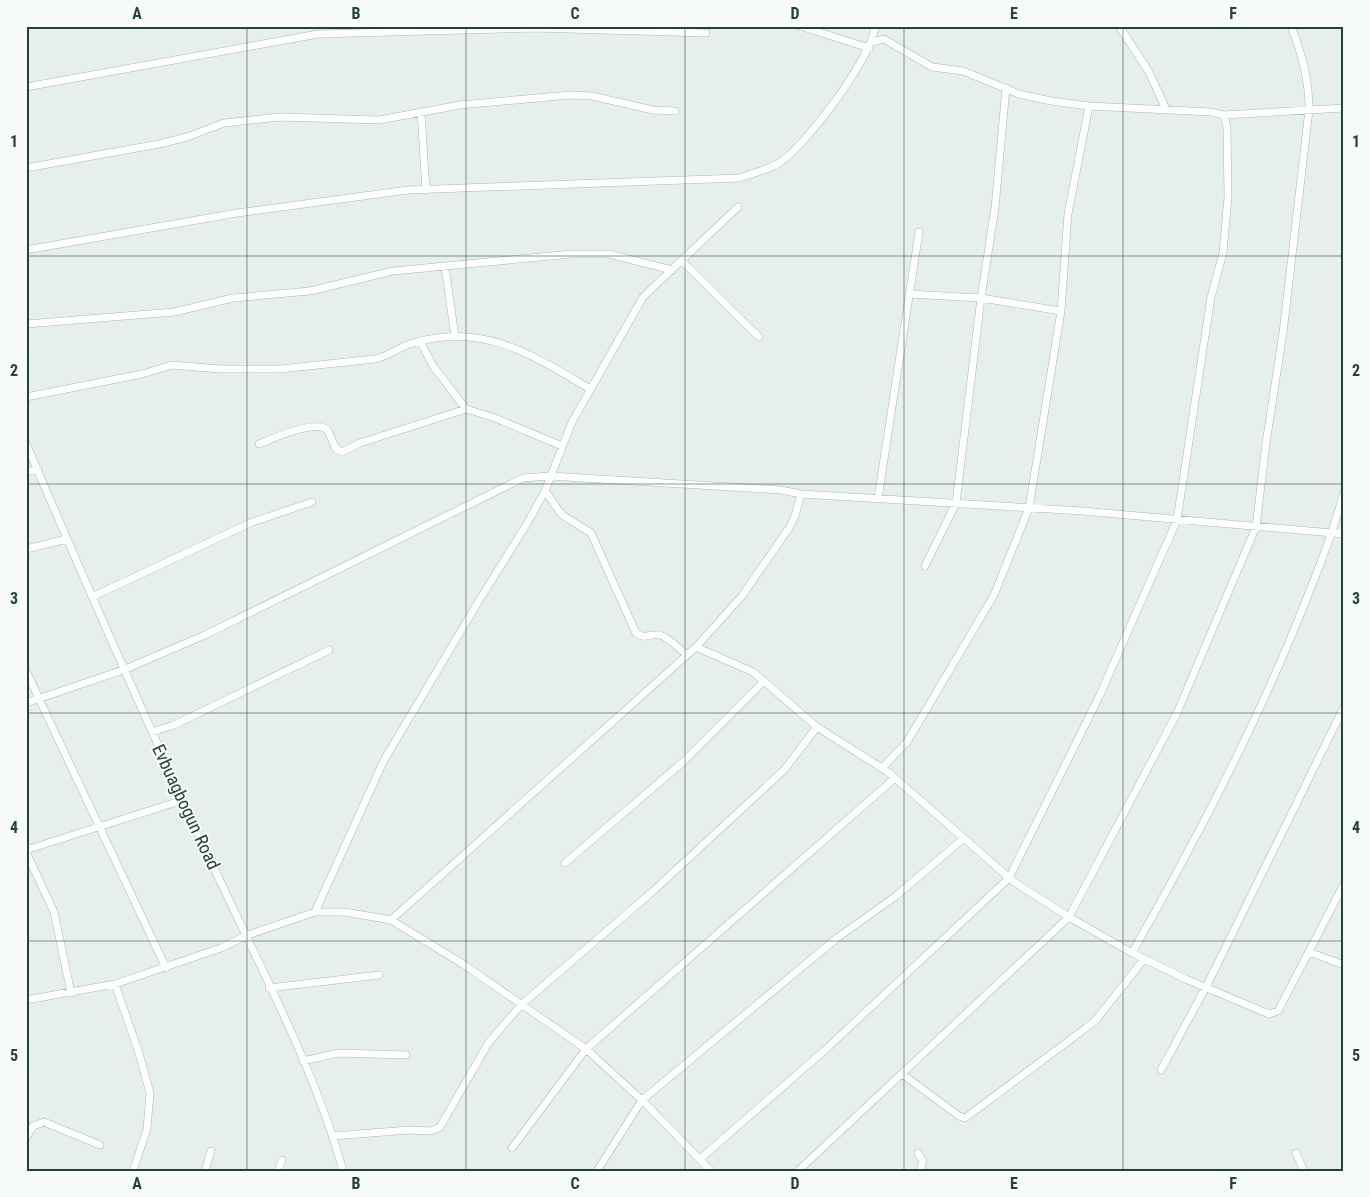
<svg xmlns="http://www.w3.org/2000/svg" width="1370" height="1197" font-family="'Roboto Condensed',sans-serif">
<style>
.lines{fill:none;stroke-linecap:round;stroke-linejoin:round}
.street-casing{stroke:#a8b8b2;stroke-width:8}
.street{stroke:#fff;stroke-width:7}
.grid{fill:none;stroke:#24423a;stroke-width:1;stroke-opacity:0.55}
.labels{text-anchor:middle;stroke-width:4;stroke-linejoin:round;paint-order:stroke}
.street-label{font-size:18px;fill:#24423a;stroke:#f7fbf9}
.neatline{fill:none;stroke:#24423a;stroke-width:2}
.grid-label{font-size:16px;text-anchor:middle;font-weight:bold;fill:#24423a}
</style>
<rect width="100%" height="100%" fill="#e6efeb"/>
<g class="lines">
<defs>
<path id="street" d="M800 26 869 48
M1119 26 1149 72 1166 109
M1291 26C1302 54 1309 79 1309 110L1283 333 1266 443 1256 527 1177 713 1069 917 1132 953 1188 980 1269 1014 1278 1011 1344 884
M26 87 318 34 536 28 706 33
M421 112 426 190
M1224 115 1344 108
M26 168 159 144 187 137 224 123 280 117 379 120 460 105 570 95 592 96 653 110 675 111
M26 250 237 213 408 190 739 178C753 173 769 170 782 161 808 142 872 58 875 26
M682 261 759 337
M445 266 455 337
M909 294 981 298 1061 311
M26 324 174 312 233 298 310 291 393 271 572 254H609L672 270
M420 341 433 366 466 409
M26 397 142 374 172 365 220 369H280L375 359C389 356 399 347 413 343 483 322 533 355 590 389
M26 443C87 587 150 729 215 870 260 967 314 1067 343 1171
M259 444C271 439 318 418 328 431 331 436 333 444 336 449L342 452 360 443 466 409 495 418 562 446
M26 472 38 470
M545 491 562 515 591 533 636 633C644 640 651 633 660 635 670 638 679 649 687 655
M801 494 1082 511 1344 534
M878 498 919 232
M26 549 67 539
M925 566 956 503 981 298 995 208 1006 88
M92 597 250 523 312 502
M696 647 753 672 817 727 888 772 1014 882 1069 917 798 1171
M26 671 166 968
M26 703 123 670 205 635 523 478 550 476 781 490 801 494 795 516 789 528 742 596 696 647 391 920
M152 732 174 725 329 650
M882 768 907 742 994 595 1029 508 1061 311 1068 214 1089 106
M26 850 183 800
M26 852 54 912 71 993
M565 863 683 762 764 681
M315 912 384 760 480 599 528 522 545 491 572 422 643 297 738 207
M1309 952 1344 965
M1132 953C1193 845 1251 736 1298 620 1315 578 1332 536 1344 492
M115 984 138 1050 150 1093 147 1129 133 1171
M269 988 379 975
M26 1000 115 984 221 948 245 936 315 912H345L391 920 463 964 586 1049 646 1104 711 1171
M303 1061 339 1053 406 1055
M1161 1070 1207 985 1344 707
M902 1074 959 1116 965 1118 1086 1028 1096 1020 1144 959
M333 1136 409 1130 431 1131 440 1127 489 1042 521 1005 652 892 784 770 817 727
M26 1138 33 1126 44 1122 100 1145
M512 1148 586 1049 895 778
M918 1153 923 1161 920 1171
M1296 1153 1304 1171
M700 1159 825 1050 1009 878 1099 697 1177 520 1211 297 1223 253 1228 197 1227 127 1224 115 1211 112 1089 106 1051 101 1019 94 963 71 932 67 884 39 872 42
M205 1171 211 1151
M278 1171 282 1160
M597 1171 642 1100 837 938 896 896 964 838"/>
</defs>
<use href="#street" class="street-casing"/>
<use href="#street" class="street"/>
</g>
<path class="grid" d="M247 26V1171M466 26V1171M685 26V1171M904 26V1171M1123 26V1171M26 256H1344M26 484H1344M26 713H1344M26 941H1344"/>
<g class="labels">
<g class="street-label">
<text transform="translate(186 807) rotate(65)" y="6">Evbuagbogun Road</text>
</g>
</g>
<rect width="1370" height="1197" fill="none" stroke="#f7fbf9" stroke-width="55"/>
<rect x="28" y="28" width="1314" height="1142" class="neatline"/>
<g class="grid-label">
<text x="137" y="19">A</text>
<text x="356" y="19">B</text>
<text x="575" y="19">C</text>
<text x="795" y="19">D</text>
<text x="1014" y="19">E</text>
<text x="1233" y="19">F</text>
<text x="14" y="147">1</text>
<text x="1356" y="147">1</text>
<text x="14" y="376">2</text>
<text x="1356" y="376">2</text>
<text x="14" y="604">3</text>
<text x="1356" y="604">3</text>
<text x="14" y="833">4</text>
<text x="1356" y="833">4</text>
<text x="14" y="1061">5</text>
<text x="1356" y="1061">5</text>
<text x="137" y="1189">A</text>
<text x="356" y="1189">B</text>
<text x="575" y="1189">C</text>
<text x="795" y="1189">D</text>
<text x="1014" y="1189">E</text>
<text x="1233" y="1189">F</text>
</g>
</svg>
